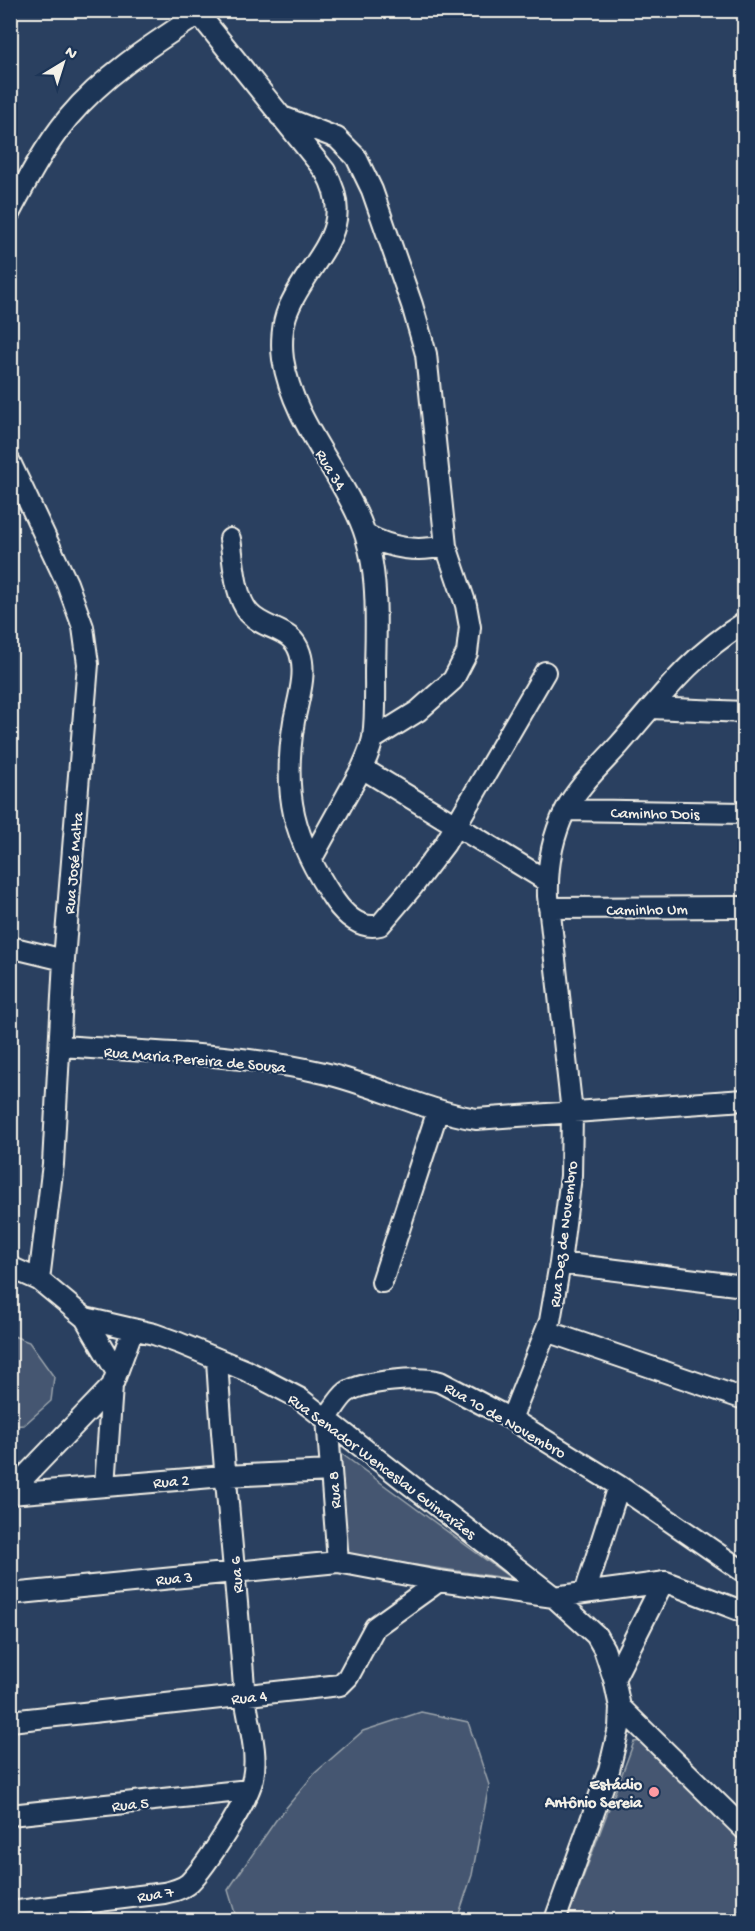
<svg xmlns="http://www.w3.org/2000/svg" width="755" height="1931" font-family="'Gochi Hand',sans-serif">
<style>
.green{fill:#445771;stroke:#9ca4ac;stroke-width:1.5}
.lines{fill:none;stroke-linecap:round;stroke-linejoin:round}
.minor-casing{stroke:#f4f1e8;stroke-width:24}
.minor{stroke:#1d3557;stroke-width:20}
.poi-dot{fill:#ff9aa2;stroke:#1d3557;stroke-width:2}
.labels{text-anchor:middle;stroke-width:4.5;stroke-linejoin:round;paint-order:stroke}
.street-label{font-size:16px;fill:#f4f1e8;stroke:#1d3557}
.poi-label{font-size:16px;font-weight:bold;fill:#f4f1e8;stroke:#1d3557;text-anchor:end}
</style>
<rect width="100%" height="100%" fill="#2a4060"/>
<filter id="ink" filterUnits="userSpaceOnUse"><feTurbulence type="fractalNoise" baseFrequency=".0167" numOctaves="2"/><feDisplacementMap in="SourceGraphic" scale="12" xChannelSelector="R" yChannelSelector="G"/><feConvolveMatrix kernelMatrix="1 2 1 2 8 2 1 2 1" color-interpolation-filters="sRGB"/></filter>
<g filter="url(#ink)">
<path class="green" d="M11 1335 29 1342 54 1377 51 1401 24 1425 11 1426Z
M339 1452 512 1579 347 1555Z
M421 1712 468 1722 489 1785 472 1875 457 1920H237L228 1890 276 1820 315 1773 363 1731Z
M640 1741 744 1843V1920H567L634 1742Z"/>
<g class="lines">
<defs>
<path id="minor" d="M199 14 325 171C360 231 308 260 288 310 282 324 281 344 283 359 292 417 333 462 357 514 380 561 376 620 375 670 375 693 376 716 373 738 371 749 366 759 362 768L547 881
M280 116 337 138 356 157 372 190 412 305 426 354 446 546 466 605 470 627 467 653 453 680 418 711 373 739
M10 212C27 180 45 146 68 118 106 73 156 42 205 10
M10 462 67 583 83 627 88 664 64 960 53 1164 39 1280
M366 535C393 549 416 552 446 546
M230 539C234 561 234 595 249 613 265 631 292 627 300 653 307 674 298 700 294 721 282 794 293 839 335 901 345 915 361 930 380 925L413 886 445 844 545 672
M651 708 744 712
M566 810 744 813
M311 860 362 768
M549 908 744 907
M10 947 64 960
M61 1046C148 1052 238 1053 324 1073 375 1085 423 1110 476 1119L744 1100
M560 1263 744 1286
M10 1267 39 1280 85 1318 154 1334 179 1343 247 1371 299 1398 554 1597 666 1582 744 1612
M382 1282 438 1110
M85 1318 116 1371
M546 1331 744 1399
M327 1418C333 1410 339 1398 347 1392 364 1381 420 1376 440 1382L511 1419 619 1486 744 1572
M327 1418 338 1562
M511 1419 550 1321 560 1263 571 1176 572 1113 548 896C547 866 552 838 565 811 578 786 601 765 620 744 661 697 690 656 744 623
M105 1486 112 1386 133 1329
M10 1492 112 1386
M10 1494 224 1476 331 1471
M585 1593 619 1486
M10 1594 338 1562 439 1581 554 1597 596 1635 604 1649 614 1679 620 1707 619 1728 609 1770 555 1920
M614 1679 663 1582
M620 1707 744 1829
M10 1721 340 1685 348 1677 375 1627 439 1581
M10 1815 249 1790
M10 1912 164 1893C173 1891 182 1889 189 1883 207 1865 248 1801 253 1778 259 1749 246 1716 244 1687 236 1578 223 1469 217 1359"/>
</defs>
<use href="#minor" class="minor-casing"/>
<use href="#minor" class="minor"/>
</g>
</g>
<circle class="poi-dot" cx="654" cy="1792" r="6"/>
<g class="labels">
<g class="street-label">
<text transform="translate(332 469) rotate(59)" y="6">Rua 34</text>
<text transform="translate(655 812) rotate(1)" y="6">Caminho Dois</text>
<text transform="translate(72 863) rotate(-85)" y="6">Rua José Malta</text>
<text transform="translate(647 908) rotate(-1)" y="6">Caminho Um</text>
<text transform="translate(195 1058) rotate(5)" y="6">Rua Maria Pereira de Sousa</text>
<text transform="translate(562 1234) rotate(-83)" y="6">Rua Dez de Novembro</text>
<text transform="translate(506 1419) rotate(30)" y="6">Rua 10 de Novembro</text>
<text transform="translate(383 1465) rotate(37)" y="6">Rua Senador Wenceslau Guimarães</text>
<text transform="translate(171 1480) rotate(-5)" y="6">Rua 2</text>
<text transform="translate(333 1490) rotate(-94)" y="6">Rua 8</text>
<text transform="translate(235 1575) rotate(-95)" y="6">Rua 6</text>
<text transform="translate(174 1577) rotate(-6)" y="6">Rua 3</text>
<text transform="translate(249 1696) rotate(-6)" y="6">Rua 4</text>
<text transform="translate(130 1803) rotate(-6)" y="6">Rua 5</text>
<text transform="translate(155 1893) rotate(-10)" y="6">Rua 7</text>
</g>
<g class="poi-label">
<text x="642" y="1789">Estádio<tspan x="642" dy="18">Antônio Sereia</tspan></text>
</g>
</g>
<rect width="755" height="1931" fill="none" stroke="#1d3557" stroke-width="36"/>
<rect x="18" y="18" width="719" height="1895" fill="none" stroke="#f4f1e8" stroke-width="2" filter="url(#ink)"/>
<g transform="translate(63 63) rotate(38)" stroke="#1d3557" stroke-width="4.5" paint-order="stroke">
<path d="M0-4.5L10 22L0 15L-10 22Z" fill="#f4f1e8"/>
<text y="-9" font-size="16" font-weight="bold" text-anchor="middle" fill="#f4f1e8">N</text>
</g>
</svg>
